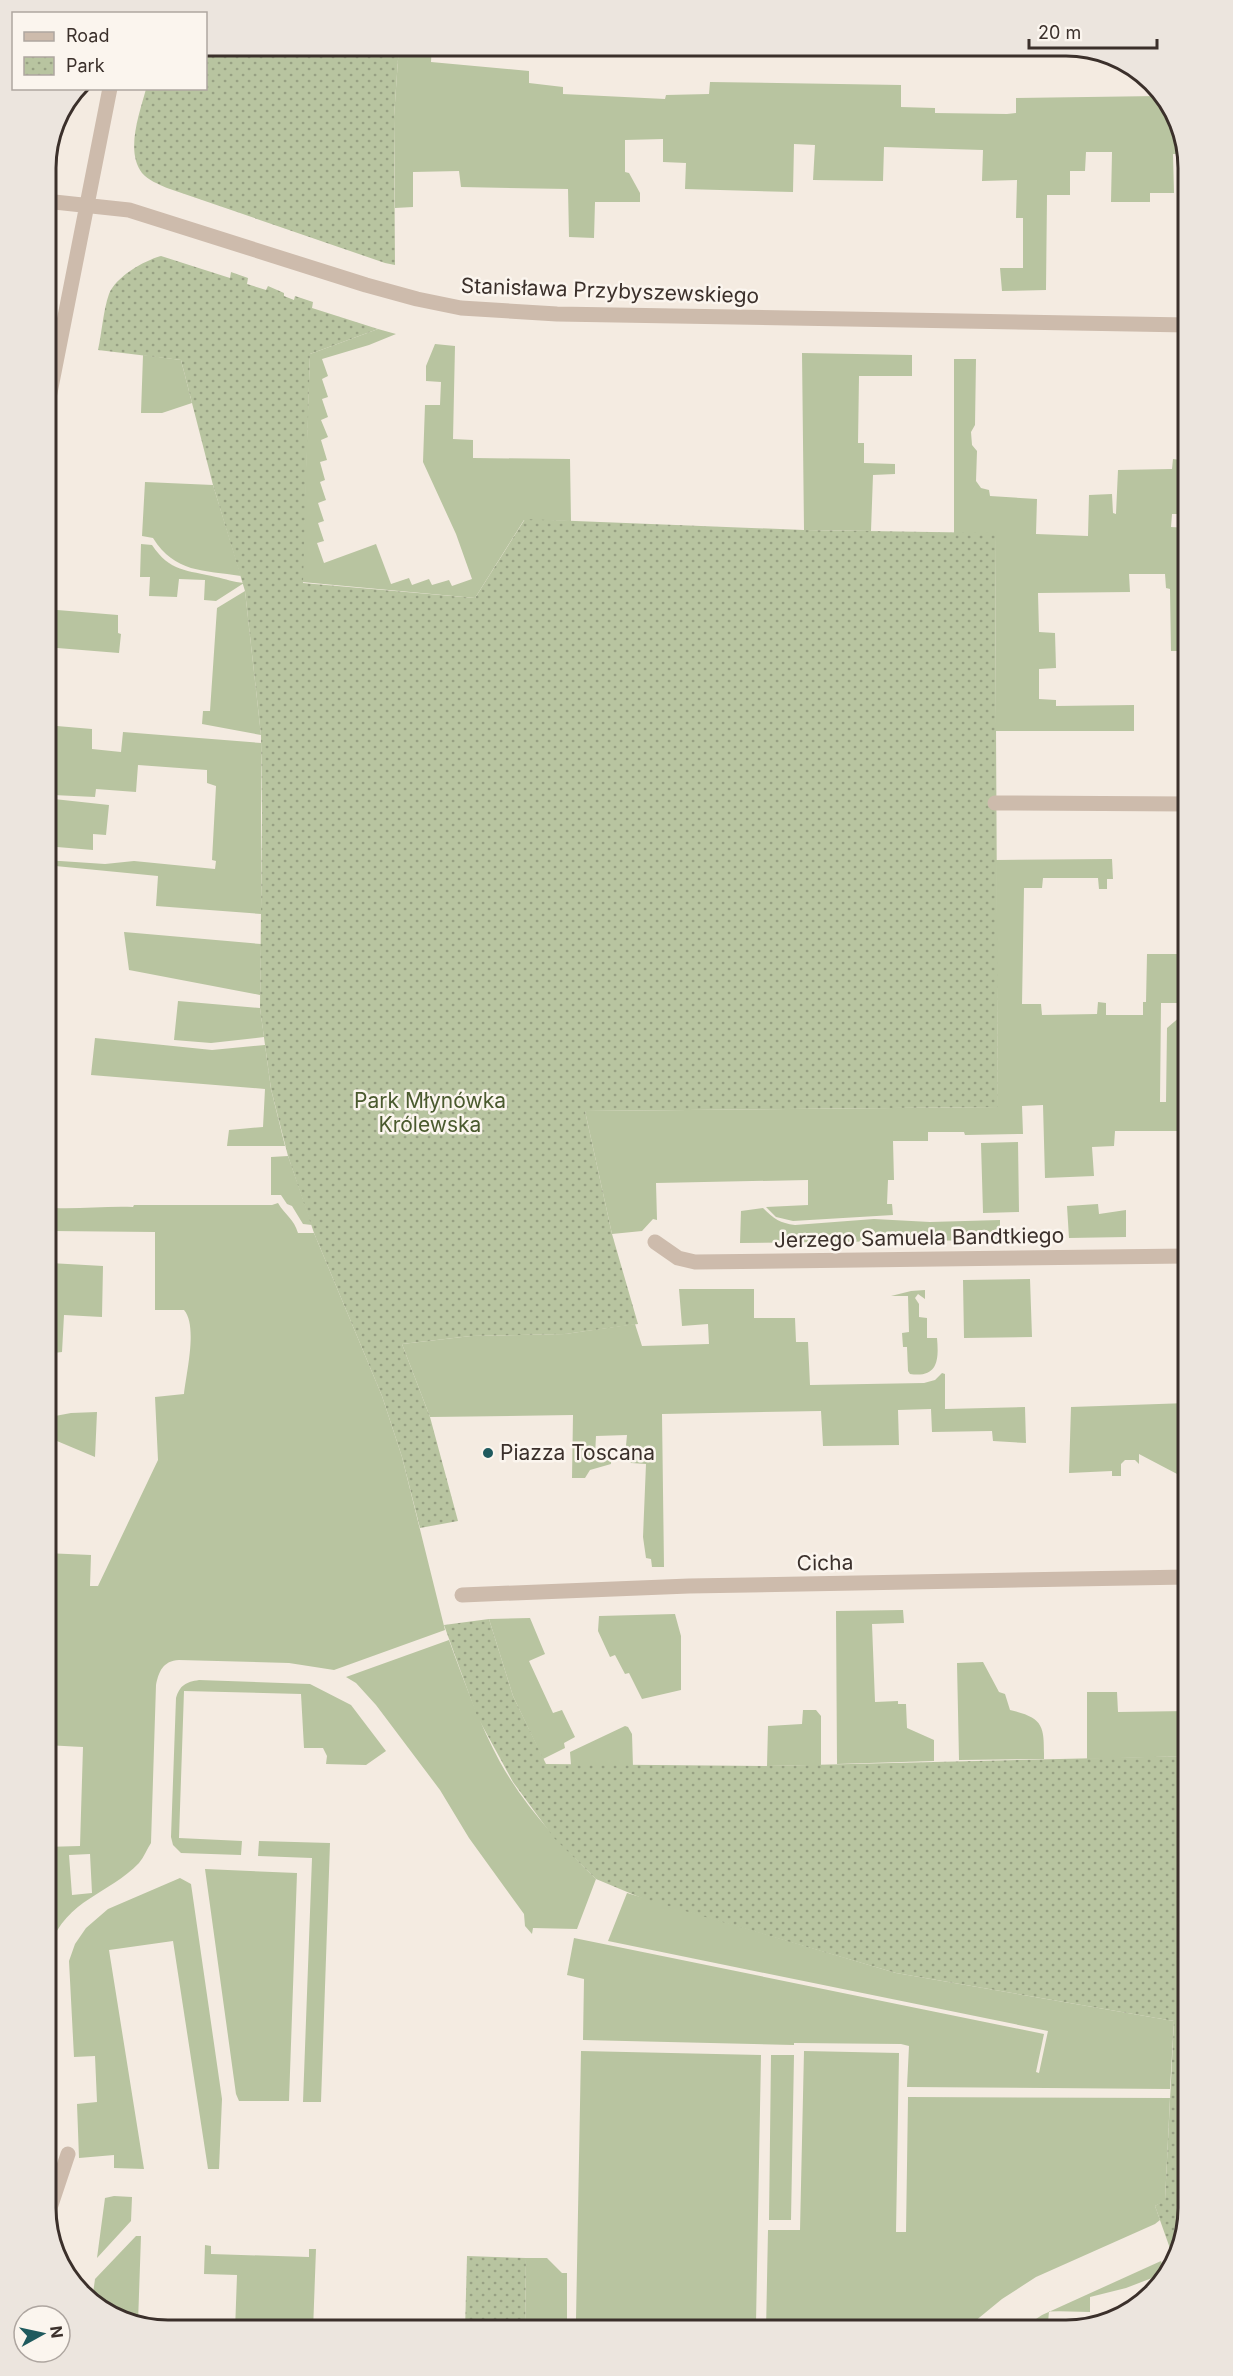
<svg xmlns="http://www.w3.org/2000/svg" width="1233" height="2376" font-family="Inter,sans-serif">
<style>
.grass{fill:#b8c4a0;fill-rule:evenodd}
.park{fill:url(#park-dots)}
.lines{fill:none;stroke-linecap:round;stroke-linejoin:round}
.lane{stroke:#cdbbac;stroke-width:15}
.street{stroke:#cdbbac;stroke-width:15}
.poi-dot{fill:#1f5a5e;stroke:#fbf5ee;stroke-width:2}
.labels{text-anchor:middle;stroke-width:5;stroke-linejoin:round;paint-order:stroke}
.street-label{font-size:21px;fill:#3b302b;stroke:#fbf5ee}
.park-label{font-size:21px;fill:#4a5a2e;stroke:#fbf5ee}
.poi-label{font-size:21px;fill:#3b302b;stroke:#fbf5ee;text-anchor:start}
.rim{fill:none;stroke:#3b302b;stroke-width:3}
</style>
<defs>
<pattern id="park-dots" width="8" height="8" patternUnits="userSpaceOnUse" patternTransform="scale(1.5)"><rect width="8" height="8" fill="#b8c4a0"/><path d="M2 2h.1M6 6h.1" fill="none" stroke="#97a083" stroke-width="1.8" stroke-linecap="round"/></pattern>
</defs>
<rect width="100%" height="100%" fill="#f4ebe1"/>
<path class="grass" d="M399 45H432L431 62 529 71V83L563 87V94L665 99 666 95 709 94 710 82 901 85V107L935 108V113L1007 114 1016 113V98L1159 96 1179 120 1185 154H1173L1174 193H1150V202H1111L1112 152H1086L1085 171H1070V195H1047L1046 290 1002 291 1000 268H1023V218H1016L1017 180 982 181 983 150 884 147 883 181 813 180 815 145 794 144 793 192 685 189 686 163 663 162V139L625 140V172L629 173 640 193V202H595L594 238 569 237 568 189 461 187 459 171 413 172V207L395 208 394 117Z
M378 329 396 334 369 345 322 359 328 376 322 379 328 397 322 399 328 417 321 420 328 437 321 440 327 460 320 462 325 480 320 482 326 500 318 503 324 521 318 523 324 541 317 543 324 563 376 544 391 584 409 578 412 585 429 579 432 585 449 580 452 586 472 579 456 534 423 462 425 405H440L441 382 426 381V366L435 344 455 346 453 439 473 440V458L570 459 571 521 524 520 475 598 302 582 310 354Z
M802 353 912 355V376H859L858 443H864V463L895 464V474L873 475 871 531 804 530Z
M143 355 181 360 192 403 162 413H141Z
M954 359H976L975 425 971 432 972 445 977 451 976 481 981 488 989 490 990 496 1037 499 1036 534 1088 536 1089 495 1112 494 1113 513 1116 514 1118 470 1172 469 1173 459 1180 460 1179 514H1172L1171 527 1188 528 1187 513H1182L1185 448H1188V651H1171L1170 589 1166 588 1165 574H1129L1130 592 1038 593 1039 632 1055 633 1056 668 1039 669V699L1056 700V706L1134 705V731H996L995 534 954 533Z
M145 482 213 485 241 576C203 570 175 573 153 538L142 536Z
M141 544 152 545C170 572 187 570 216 577 226 579 233 582 244 583L216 601 204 600 205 580 179 579 177 597 149 596 150 577H140Z
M245 591 261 735 202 724 203 711H210L217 608Z
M45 609 118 615V633L121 634 119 653 45 647Z
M45 725 92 729V749L121 752 123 732 261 743V914L156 906 158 876 45 865V860L105 864 134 861 215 869 216 861 212 860 216 786 207 783V770L138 765 136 792 96 789 95 797 53 795 54 799 109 805 106 835 93 834V850L45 846Z
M1112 859 1113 879H1107V889H1099L1098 878H1043L1042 888H1024L1022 1004H1041L1042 1015 1097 1014 1098 1002 1106 1003V1015H1143V1002H1146L1147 954H1188V1003H1161L1160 1102H1166L1167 1028 1181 1016 1188 1015V1131H1115L1114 1146 1092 1147 1094 1176 1045 1178 1043 1105 1022 1106 1023 1134 965 1135 964 1132H928V1141H893L894 1180H888L887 1204H892L893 1215 793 1221 776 1217 766 1207 808 1205V1180L656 1183 657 1220 653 1219 642 1231 612 1234 585 1111 998 1107 996 860Z
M1188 864V924L1183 925V865Z
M124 932 261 944 260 995 129 970Z
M178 1001 260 1008 264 1037 211 1043 174 1040Z
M95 1038 212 1050 265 1045 271 1089 285 1146H227L229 1130 263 1127 265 1089 91 1075Z
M1018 1142 1019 1212 983 1213 981 1143Z
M288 1156 312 1225 303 1224 292 1206 287 1204 281 1195H271V1157Z
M278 1203C285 1215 294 1219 298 1233H314L382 1396 402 1457 445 1630 334 1670 289 1663 179 1660C163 1661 159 1671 156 1685L151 1843C147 1849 144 1857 139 1863 108 1895 68 1898 49 1947L57 2107 51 2146 45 2154V1847L80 1846 83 1747 45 1745V1553L91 1555 90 1586H98L158 1460 155 1397 184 1394C186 1374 198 1326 184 1310H155V1232L51 1231 54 1208C81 1209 107 1206 133 1207L134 1205H272ZM90 1854 92 1893 72 1895 69 1855Z
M1098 1204 1099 1214 1126 1210V1237L1069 1238 1067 1206Z
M763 1208C774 1219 780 1223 795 1225L874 1219 930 1222 1000 1220V1240L740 1243 741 1211Z
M50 1263 103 1266 102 1317 64 1315 62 1352 45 1354V1267H49Z
M1030 1279 1032 1337 964 1338 963 1280Z
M679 1289H754V1318H795L796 1342H808L810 1385 924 1383 935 1380 942 1373 945 1374V1409L1025 1407 1026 1443 993 1441 992 1431 932 1432 931 1409 898 1410 899 1445 823 1446 821 1411 662 1414 664 1567H652L651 1559 646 1558 643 1537 646 1464 631 1463 628 1457 625 1456 627 1435 596 1436 595 1456H611V1464L590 1470 585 1478H572L573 1415 430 1417 402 1344 471 1336 565 1334 635 1324 642 1346 709 1344 708 1324 682 1326Z
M925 1290V1299L918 1294 915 1298 919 1304V1317L927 1318V1338H937C939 1360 938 1378 910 1374L908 1371 907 1347H903L902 1333 909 1332 908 1296H891L911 1291Z
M1188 1403V1475H1179L1139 1454V1464L1135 1460H1125L1121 1464V1476H1112V1471L1069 1473 1071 1407Z
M97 1412 95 1457 45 1436V1413L55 1416 71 1413Z
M903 1610 904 1623 872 1624 875 1702 898 1701V1704H906L907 1728 934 1740V1761L837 1764 836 1611Z
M675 1614 681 1636V1690L642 1699 629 1673 625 1674 615 1655 610 1657 598 1631 599 1616Z
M530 1618 545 1654 529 1661 553 1713 562 1710 575 1737 564 1743 565 1748 543 1759 513 1696 489 1619Z
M449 1640C464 1681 479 1723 500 1762 525 1807 560 1844 596 1879L577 1929 533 1928 532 1934 525 1926 524 1914 469 1838 440 1790 376 1705 356 1683 346 1677Z
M983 1662 999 1692 1005 1694 1010 1710C1045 1718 1044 1727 1044 1759L959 1760 957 1663Z
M199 1680 310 1684 351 1705 386 1751 366 1765 326 1764 327 1756 323 1748H304L301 1694 184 1691 179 1838 242 1841 241 1855 181 1853 173 1845 171 1837 176 1698C180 1685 186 1682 199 1680Z
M1087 1692H1117L1118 1712 1188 1711V1756L1087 1759Z
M803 1710H816L821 1716V1765L767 1766 768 1726 802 1724Z
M625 1726 628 1727 632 1734 633 1767 571 1765 570 1752Z
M259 1841 330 1843 321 2102H303L312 1858 258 1856Z
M205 1869 297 1873 289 2101H239L236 2094Z
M180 1878 191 1884 222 2099 219 2169H208L173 1941 109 1950 144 2169 114 2168V2155L79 2158 77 2104 97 2102 95 2056 74 2057 69 1961 75 1944 86 1928 108 1909Z
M627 1893 896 1973 1174 2021 1170 2089 907 2087 909 2046 901 2044 794 2043V2045L583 2040 584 1979 567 1975 574 1938 1044 2034 1036 2072 1039 2073 1048 2031 608 1941Z
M581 2051 761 2055 756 2323 576 2319Z
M804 2051 899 2053 896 2232H906L908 2097 1170 2098 1165 2201 1155 2206 1160 2220 1155 2224 1036 2277 1002 2299 963 2331H766L768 2230H800Z
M771 2055H794L791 2220H769Z
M114 2196 132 2197 131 2221 97 2258 105 2198Z
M136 2236H141L138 2323 99 2310 92 2301 95 2279Z
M205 2245 211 2246V2254L309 2257V2249H316L313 2331H235L237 2275 204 2274Z
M526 2258H547L562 2273H567V2330L621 2331H525Z
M1161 2261 1165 2273 1126 2288 1090 2297V2312L1049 2311 1048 2323 1026 2329 1025 2331H1018L1042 2315Z"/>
<path class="park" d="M206 45H399L394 117 395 265 385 263 167 188C158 184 148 180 142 173 125 151 140 112 146 89L206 88Z
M161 256 230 278 231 272 248 278 247 284 266 290 268 286 284 293V296L294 300 295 296 313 302 312 308 378 329 310 354 303 583 475 598 525 519 804 530 995 533 998 1107 585 1111 612 1234 638 1324 565 1334 471 1336 402 1344 430 1417 458 1521 420 1528 402 1457 382 1396 314 1233 288 1156 271 1089 260 1008 262 814 261 735 245 591 213 485 181 360 98 350C102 332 103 311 109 294 116 277 143 261 161 256Z
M489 1619 513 1696 546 1764 767 1766 1188 1756V2209L1173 2257 1155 2206 1165 2200 1174 2021 896 1973 644 1899 596 1879 554 1838 513 1782 477 1716 444 1625Z
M467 2256 526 2258 525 2331H465Z"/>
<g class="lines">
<path class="lane" d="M995 803 1188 804"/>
<path class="street" d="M45 201 129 210 366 285 417 299 461 308 557 314 1188 325
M45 418 110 88
M655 1242 678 1258 695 1262 1188 1256
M462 1595 689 1586 1188 1577
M48 2224 50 2208 68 2154"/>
</g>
<circle class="poi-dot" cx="488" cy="1453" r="6"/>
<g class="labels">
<g class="street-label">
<text transform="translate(610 291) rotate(2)" y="7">Stanisława Przybyszewskiego</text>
<text transform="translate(919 1238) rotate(-1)" y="7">Jerzego Samuela Bandtkiego</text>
<text transform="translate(825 1563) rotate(-1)" y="7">Cicha</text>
</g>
<g class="park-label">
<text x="430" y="1108">Park Młynówka<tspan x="430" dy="24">Królewska</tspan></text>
</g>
<g class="poi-label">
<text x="500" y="1460">Piazza Toscana</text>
</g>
</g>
<path d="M0 0H1233V2376H0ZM168 56H1066A112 112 0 0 1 1178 168V2208A112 112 0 0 1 1066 2320H168A112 112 0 0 1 56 2208V168A112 112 0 0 1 168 56Z" fill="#ece5de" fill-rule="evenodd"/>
<path class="rim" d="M168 56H1066A112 112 0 0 1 1178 168V2208A112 112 0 0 1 1066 2320H168A112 112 0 0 1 56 2208V168A112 112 0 0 1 168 56Z"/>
<rect x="12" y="12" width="195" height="78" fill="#fbf5ee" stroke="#aea6a0" stroke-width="1.5"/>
<rect x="24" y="32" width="30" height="9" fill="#cdbbac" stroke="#aea6a0" stroke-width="1.5"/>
<text x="66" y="42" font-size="18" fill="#3b302b">Road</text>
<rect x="24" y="57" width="30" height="18" fill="url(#park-dots)" stroke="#aea6a0" stroke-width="1.5"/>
<text x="66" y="72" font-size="18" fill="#3b302b">Park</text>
<g transform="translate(42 2334) rotate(82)"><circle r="28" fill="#fbf5ee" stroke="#aea6a0" stroke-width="1.5"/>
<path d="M0-4.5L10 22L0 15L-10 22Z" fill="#1f5a5e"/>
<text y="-9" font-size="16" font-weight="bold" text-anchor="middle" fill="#3b302b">N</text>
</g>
<path d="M1029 39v9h128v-9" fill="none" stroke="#3b302b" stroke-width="3"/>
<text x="1038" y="39" font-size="18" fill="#3b302b" stroke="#fbf5ee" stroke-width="4.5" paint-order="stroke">20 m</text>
</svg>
